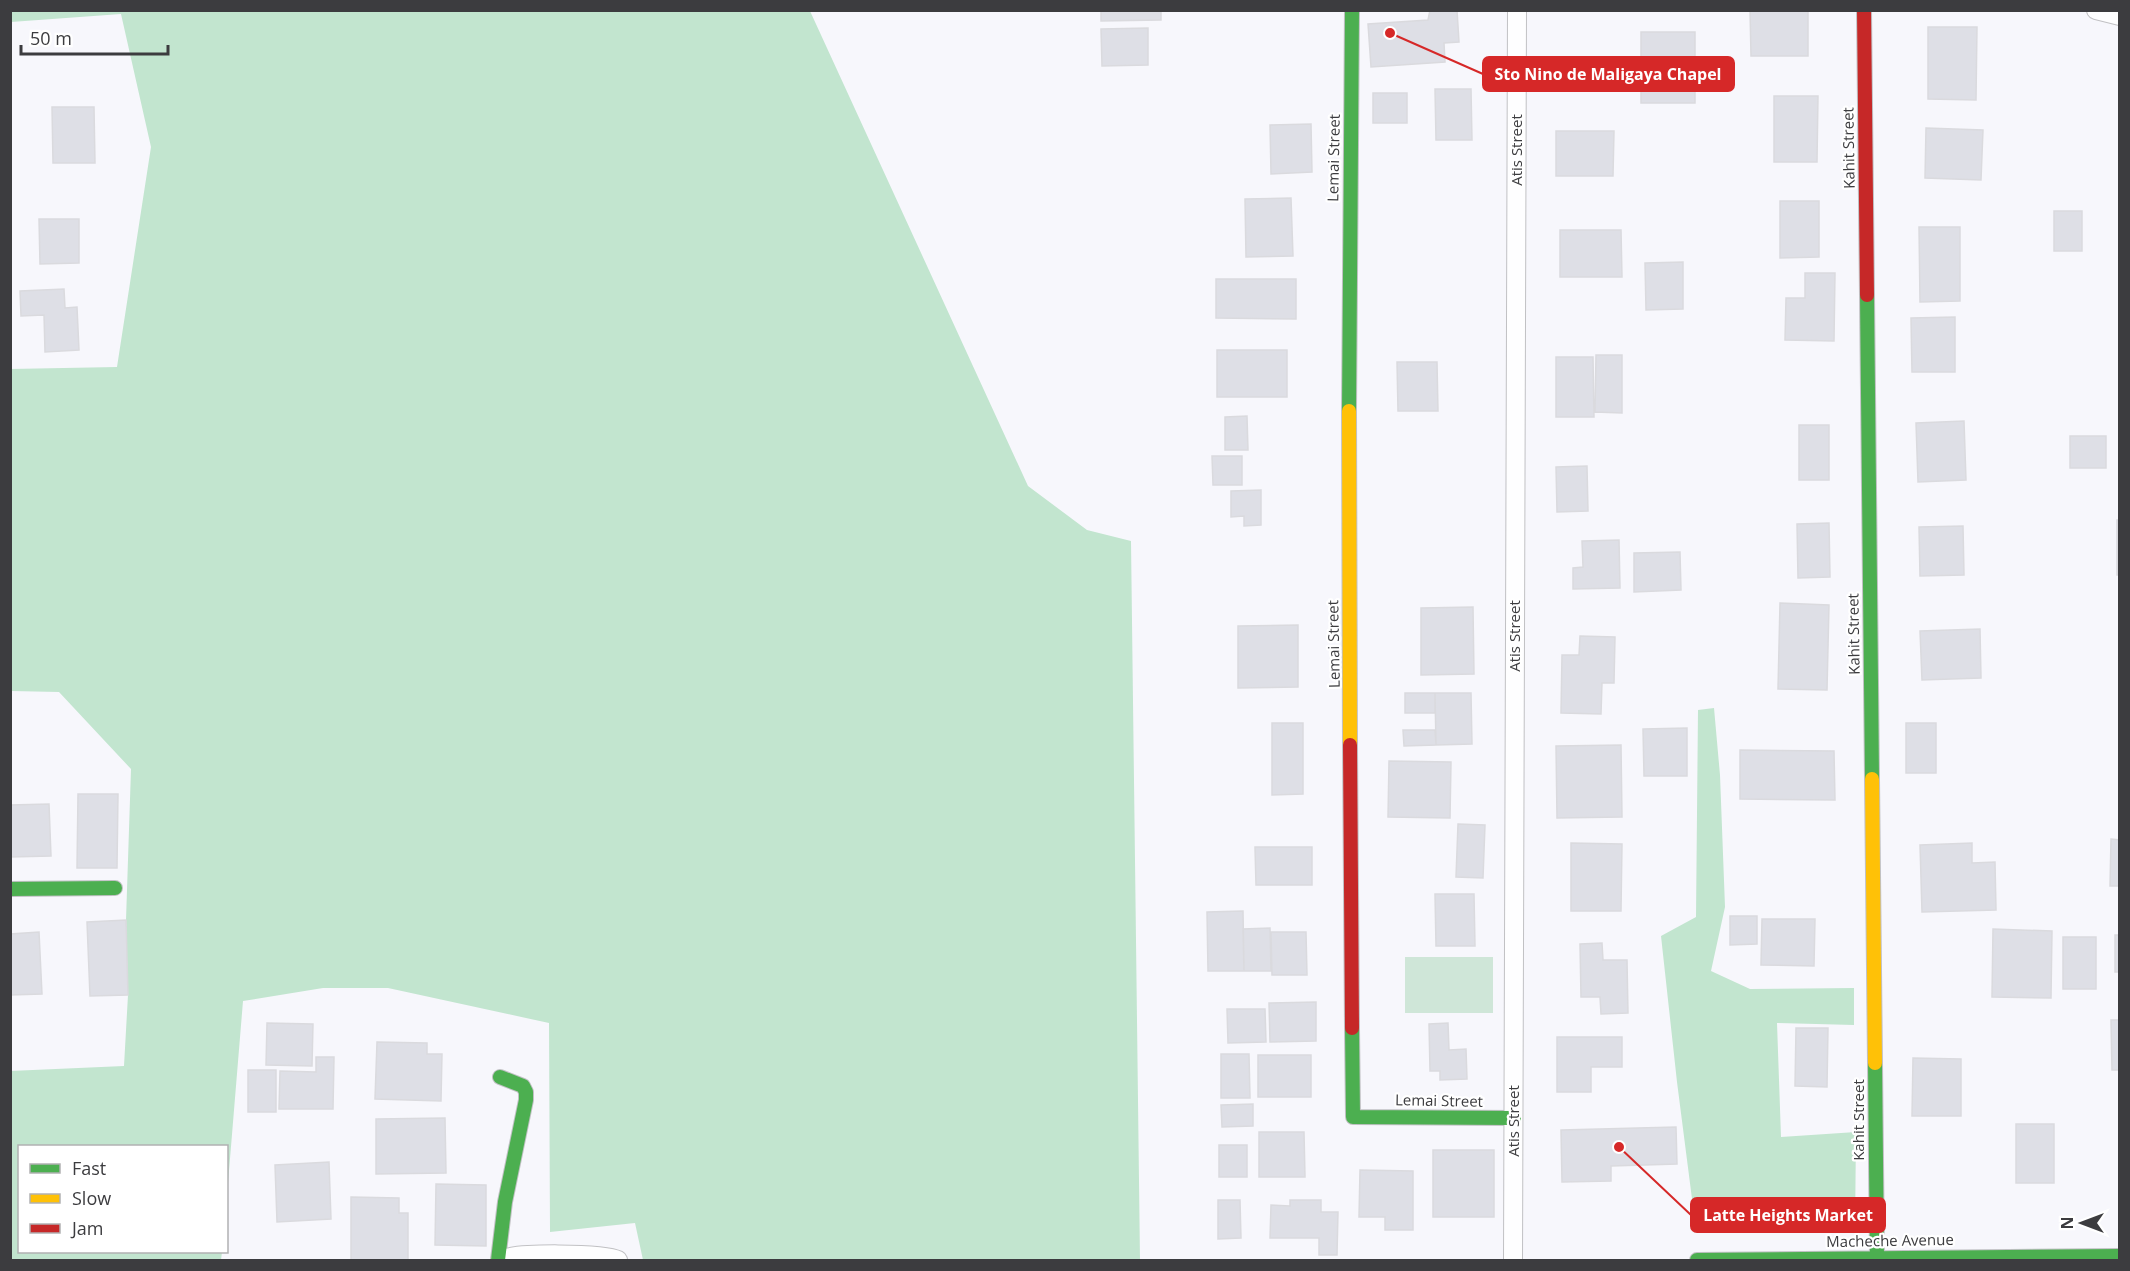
<svg xmlns="http://www.w3.org/2000/svg" width="2130" height="1271" font-family="'Open Sans',sans-serif">
<style>
.green{fill:#cfe6d8}
.forest{fill:#c2e5cf}
.building{fill:#dedfe6;stroke:#dadade;stroke-width:1.5}
.lines{fill:none;stroke-linecap:round;stroke-linejoin:round}
.street-casing{stroke:#c1c1c4;stroke-width:20}
.fast-casing{stroke:#c1c1c4;stroke-width:16}
.slow-casing{stroke:#c1c1c4;stroke-width:16}
.jam-casing{stroke:#c1c1c4;stroke-width:16}
.street{stroke:#fefeff;stroke-width:18}
.fast{stroke:#4caf50;stroke-width:14}
.slow{stroke:#ffc107;stroke-width:14}
.jam{stroke:#c62828;stroke-width:14}
.labels{text-anchor:middle;stroke-width:4.5;stroke-linejoin:round;paint-order:stroke}
.street-label{font-size:15px;fill:#3c3c3f;stroke:#fff}
.leader{fill:none;stroke:#d62828;stroke-width:2}
.callout-dot{fill:#d62828;stroke:#fff;stroke-width:2}
.callout{fill:#d62828;stroke:#d62828;stroke-width:2}
.callout-label{font-size:16px;text-anchor:middle;font-weight:bold;fill:#fff}
</style>
<rect width="100%" height="100%" fill="#f7f7fc"/>
<path class="green" d="M1405 957H1493V1013H1405Z"/>
<path class="forest" d="M11 11H810L1028 486 1087 530 1131 541 1140 1260H643L635 1223 550 1232 549 1023 388 988H323L243 1001 227 1195 226 1146H20V1252H222L221 1260H11L10 1071 124 1066 128 995 126 920 131 769 59 692 11 691 10 369 117 367 151 147 121 14 11 22Z
M1714 708 1720 775 1725 907 1711 971 1750 989 1854 988V1025L1777 1023 1781 1137 1856 1132 1855 1231 1696 1230 1677 1082 1661 936 1696 917 1698 710Z"/>
<path class="building" d="M1101 10H1161V20L1101 21Z
M1430 10H1457L1459 42 1444 43 1445 62 1371 67 1368 24 1428 20Z
M1750 10H1808V56H1751Z
M1928 27H1977L1976 100 1928 99Z
M1148 28V65L1102 66 1101 29Z
M1641 32H1695V103H1641Z
M1435 89H1471L1472 140H1436Z
M1373 93H1407V123H1373Z
M1774 96H1818L1817 162H1774Z
M52 107H94L95 163H53Z
M1311 124 1312 172 1271 174 1270 125Z
M1926 128 1983 130 1981 180 1925 178Z
M1556 131H1614L1613 176H1556Z
M1291 198 1293 256 1246 257 1245 199Z
M1780 201H1819V257L1780 258Z
M2054 211H2082V251H2054Z
M39 219H79V263L40 264Z
M1919 227H1960V301L1920 302Z
M1560 230H1621L1622 277H1560Z
M1683 262V309L1646 310 1645 263Z
M1805 273H1835L1834 341 1785 340 1786 298H1805Z
M1216 279H1296V319L1216 318Z
M64 289 65 308 77 307 79 350 45 352 44 315 21 316 20 291Z
M1955 317V372H1912L1911 318Z
M1217 350H1287V397H1217Z
M1596 355H1622V413L1595 412Z
M1556 357H1593L1594 417H1556Z
M1397 362H1437L1438 411H1398Z
M1247 416 1248 450H1225V417Z
M1964 421 1966 480 1918 482 1916 423Z
M1799 425H1829V480H1799Z
M2070 436H2106V468H2070Z
M1212 456H1242V485H1213Z
M1587 466 1588 511 1557 512 1556 467Z
M1261 490V525L1244 526V516L1231 517V491Z
M2117 520H2120V575H2117Z
M1829 523 1830 577 1798 578 1797 524Z
M1963 526 1964 575 1920 576 1919 527Z
M1619 540 1620 588 1573 589V568L1583 567 1582 541Z
M1680 552 1681 590 1634 592V553Z
M1780 603 1829 605 1827 690 1778 689Z
M1473 607 1474 674 1421 675V608Z
M1298 625V687L1238 688V626Z
M1980 629 1981 678 1922 680 1920 631Z
M1580 636 1615 637 1614 683H1602L1601 714 1561 713 1562 655H1579Z
M1405 693H1435V713H1405Z
M1435 693H1471L1472 744 1436 745Z
M1272 723H1303V794L1272 795Z
M1906 723H1936V773H1906Z
M1687 728V776H1644L1643 729Z
M1403 730H1435L1436 745 1404 746Z
M1621 745 1622 817 1557 818 1556 746Z
M1740 750 1834 751 1835 800 1740 799Z
M1389 761 1451 762 1450 818 1388 817Z
M78 794H118L117 868H77Z
M49 804 51 856 10 857V805Z
M1458 824 1485 825 1483 878 1456 877Z
M2111 839 2120 840V886H2110Z
M1571 843 1622 844 1621 911H1571Z
M1972 843V863L1995 862 1996 910 1922 912 1920 845Z
M1255 847H1312V885H1256Z
M1435 894H1474L1475 946H1436Z
M1243 911 1244 971H1208L1207 912Z
M1730 916H1757V944L1730 945Z
M1762 919H1815L1814 966 1761 965Z
M126 920 128 995 90 996 87 922Z
M1270 928 1271 971H1244L1243 929Z
M1993 929 2052 931 2051 998 1992 997Z
M39 932 42 994 10 995V934Z
M1271 932H1306L1307 975H1272Z
M2115 935H2120V972H2115Z
M2063 937H2096V989H2063Z
M1602 943 1603 960H1627L1628 1013 1601 1014 1600 997H1581L1580 944Z
M1316 1002V1041L1270 1042 1269 1003Z
M1227 1009H1265L1266 1042 1228 1043Z
M2111 1020H2120V1070H2112Z
M267 1023 313 1024 312 1066 266 1065Z
M1448 1023 1449 1050 1466 1049 1467 1079 1440 1080V1071H1430L1429 1024Z
M1796 1028H1828L1827 1087 1795 1086Z
M1557 1037H1622V1067H1591V1092H1557Z
M377 1042 427 1043V1054H442L441 1101 375 1099Z
M1221 1054H1249L1250 1098H1221Z
M1258 1055H1311V1097H1258Z
M316 1057H334L333 1109H279L280 1071 316 1072Z
M1913 1058 1961 1059V1116H1912Z
M248 1070H276V1112H248Z
M1253 1104V1126L1222 1127 1221 1105Z
M445 1118 446 1173 376 1174V1119Z
M2016 1124H2054V1183H2016Z
M1676 1127 1677 1164 1611 1166V1181L1562 1182 1561 1130Z
M1259 1132H1304L1305 1177H1259Z
M1219 1145H1247V1177H1219Z
M1433 1150H1494V1217H1433Z
M329 1162 331 1219 277 1222 275 1165Z
M1360 1170 1413 1171V1230H1385V1217H1359Z
M436 1184 486 1185V1246L435 1245Z
M351 1197 399 1198V1213H408V1260H351Z
M1218 1200H1240L1241 1238 1218 1239Z
M1290 1200H1321V1212H1338L1337 1255H1319V1238H1270L1271 1205 1290 1206Z"/>
<g class="lines">
<defs>
<path id="street" d="M2096 10 2120 16
M500 1260C512 1252 604 1253 618 1260
M1513 1260 1517 10"/>
<path id="fast" d="M1867 295 1872 779
M1349 411 1352 10
M10 889 115 888
M1352 1028 1353 1117 1514 1118
M1875 1063 1877 1258
M498 1260 505 1202 526 1100V1092L523 1086 500 1077
M1697 1260 2120 1256"/>
<path id="slow" d="M1349 411 1350 745
M1872 779 1875 1063"/>
<path id="jam" d="M1864 10 1867 295
M1350 745 1352 1028"/>
</defs>
<use href="#street" class="street-casing"/>
<use href="#fast" class="fast-casing"/>
<use href="#slow" class="slow-casing"/>
<use href="#jam" class="jam-casing"/>
<use href="#street" class="street"/>
<use href="#fast" class="fast"/>
<use href="#slow" class="slow"/>
<use href="#jam" class="jam"/>
</g>
<g class="labels">
<g class="street-label">
<text transform="translate(1849 148) rotate(-91)" y="5">Kahit Street</text>
<text transform="translate(1517 150) rotate(-90)" y="5">Atis Street</text>
<text transform="translate(1334 158) rotate(-89)" y="5">Lemai Street</text>
<text transform="translate(1854 634) rotate(-91)" y="5">Kahit Street</text>
<text transform="translate(1515 636) rotate(-90)" y="5">Atis Street</text>
<text transform="translate(1334 644) rotate(-91)" y="5">Lemai Street</text>
<text transform="translate(1439 1101) rotate(1)" y="5">Lemai Street</text>
<text transform="translate(1859 1120) rotate(-90)" y="5">Kahit Street</text>
<text transform="translate(1514 1121) rotate(-90)" y="5">Atis Street</text>
<text transform="translate(1890 1241) rotate(-1)" y="5">Macheche Avenue</text>
</g>
</g>
<path class="leader" d="M1390 33L1483 74M1619 1147L1691 1215"/>
<g class="callout-dot">
<circle cx="1390" cy="33" r="6"/>
<circle cx="1619" cy="1147" r="6"/>
</g>
<g class="callout">
<rect x="1483" y="57" width="251" height="34" rx="6"/>
<rect x="1691" y="1198" width="194" height="34" rx="6"/>
</g>
<g class="callout-label">
<text x="1608" y="80">Sto Nino de Maligaya Chapel</text>
<text x="1788" y="1221">Latte Heights Market</text>
</g>
<rect width="2130" height="1271" fill="none" stroke="#3c3c3f" stroke-width="24"/>
<rect x="18" y="1145" width="210" height="108" fill="#ffffff" stroke="#b1b1b2" stroke-width="1.5"/>
<rect x="30" y="1164" width="30" height="9" fill="#4caf50" stroke="#b1b1b2" stroke-width="1.5"/>
<text x="72" y="1175" font-size="18" fill="#3c3c3f">Fast</text>
<rect x="30" y="1194" width="30" height="9" fill="#ffc107" stroke="#b1b1b2" stroke-width="1.5"/>
<text x="72" y="1205" font-size="18" fill="#3c3c3f">Slow</text>
<rect x="30" y="1224" width="30" height="9" fill="#c62828" stroke="#b1b1b2" stroke-width="1.5"/>
<text x="72" y="1235" font-size="18" fill="#3c3c3f">Jam</text>
<g transform="translate(2082 1223) rotate(270)" stroke="#ffffff" stroke-width="4.5" paint-order="stroke">
<path d="M0-4.5L10 22L0 15L-10 22Z" fill="#3c3c3f"/>
<text y="-9" font-size="16" font-weight="bold" text-anchor="middle" fill="#3c3c3f">N</text>
</g>
<path d="M21 45v9h147v-9" fill="none" stroke="#3c3c3f" stroke-width="3"/>
<text x="30" y="45" font-size="18" fill="#3c3c3f" stroke="#ffffff" stroke-width="4.5" paint-order="stroke">50 m</text>
</svg>
